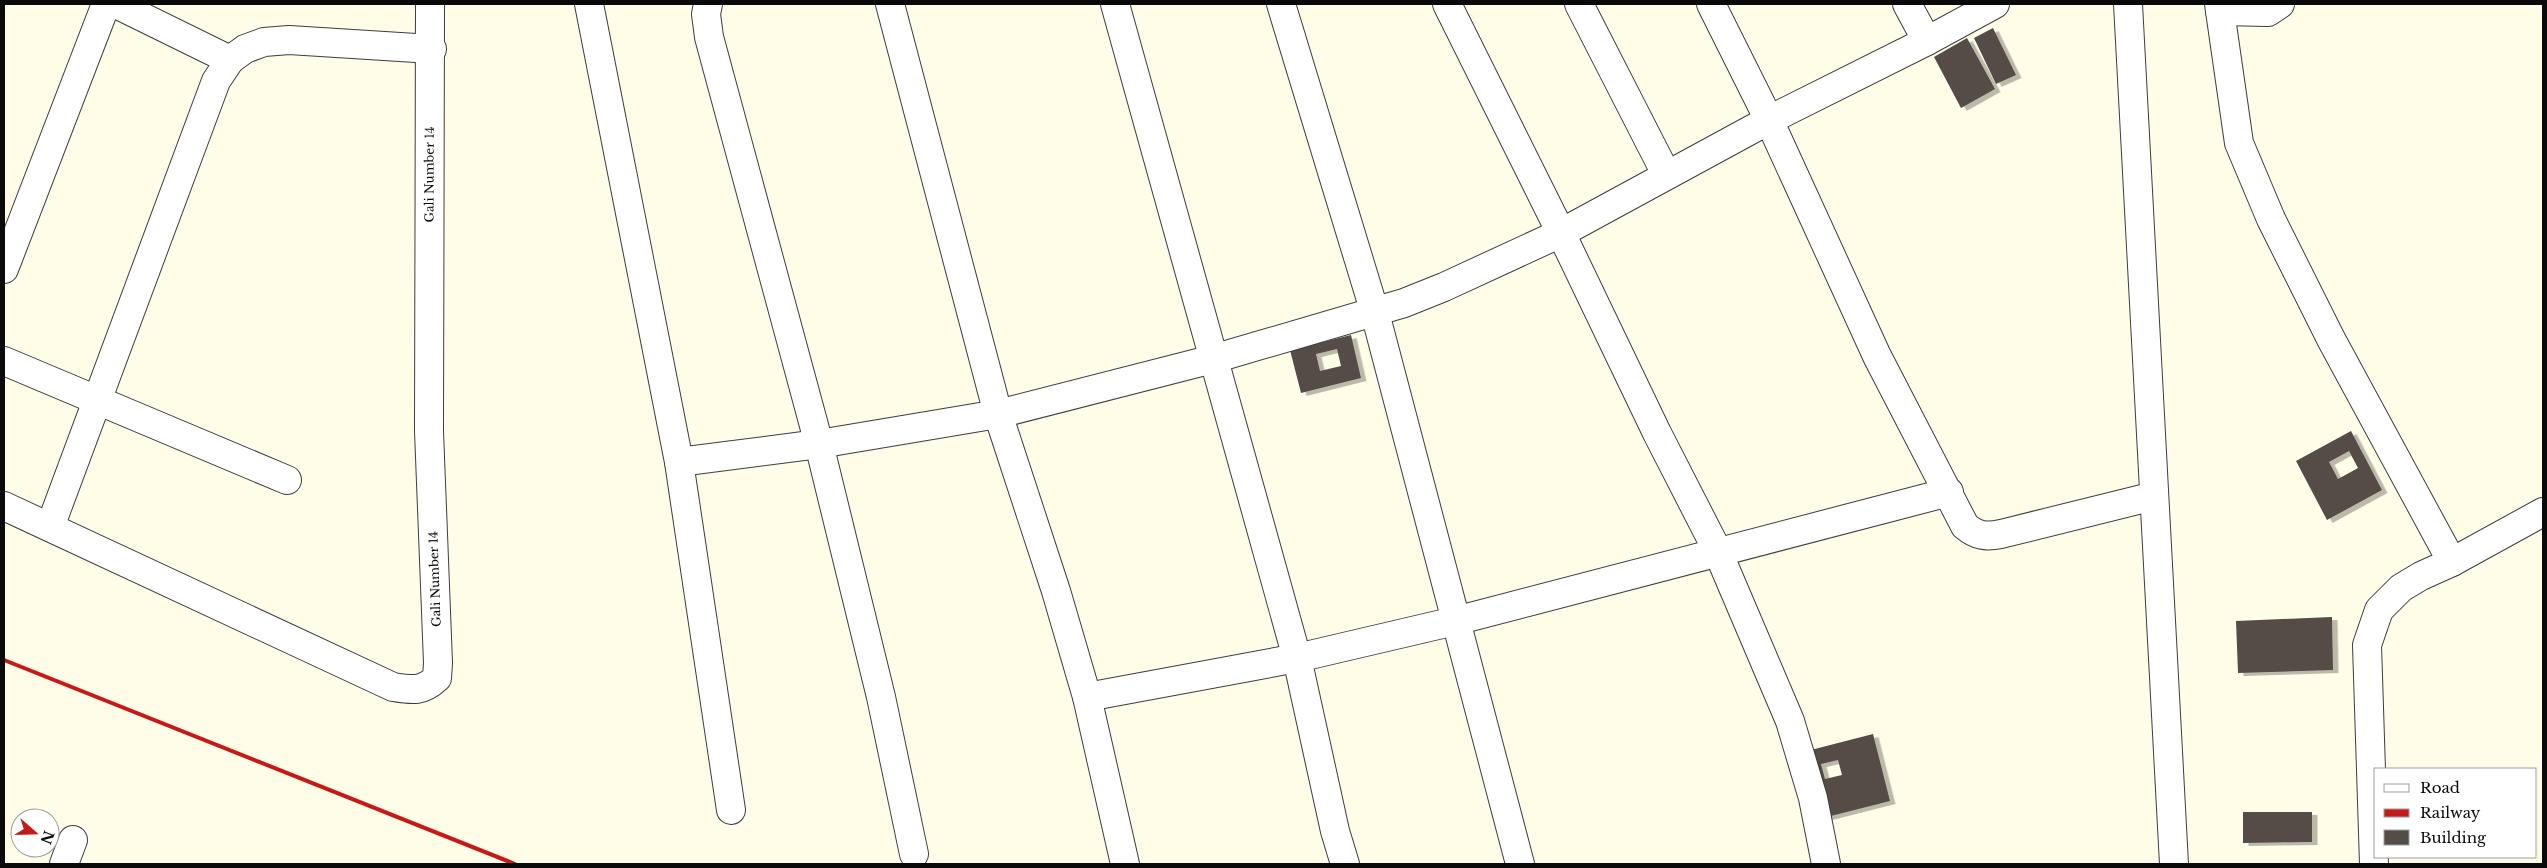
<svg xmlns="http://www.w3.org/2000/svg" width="2547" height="868" font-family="'Libre Baskerville',serif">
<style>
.building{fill:#544c46;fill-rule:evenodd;filter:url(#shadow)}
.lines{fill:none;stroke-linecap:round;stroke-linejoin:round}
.minor-casing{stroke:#3d3d3d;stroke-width:30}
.minor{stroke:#fff;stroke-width:28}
.rail{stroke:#c61a17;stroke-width:4}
.labels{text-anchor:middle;stroke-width:5;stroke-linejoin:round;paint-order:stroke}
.street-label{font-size:12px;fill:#0a0a0a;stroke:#fff}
</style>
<defs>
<filter id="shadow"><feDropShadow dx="5.5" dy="3" stdDeviation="0" flood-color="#0004"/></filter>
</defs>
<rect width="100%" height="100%" fill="#fffce8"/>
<path class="building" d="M1993 28 2016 75 1996 84 1974 38Z
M1967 38 1995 89 1961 108 1934 57Z
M1351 335 1361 378 1301 393 1290 350ZM1337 349 1341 366 1320 371 1316 354Z
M2351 431 2382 490 2327 520 2296 461ZM2349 451 2358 468 2338 479 2329 462Z
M2332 617 2333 670 2238 673 2236 621Z
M1873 734 1890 801 1819 819 1803 752ZM1838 760 1842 775 1825 779 1821 764Z
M2243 812H2312V842L2243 843Z"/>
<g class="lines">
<defs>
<g id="minor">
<path d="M116 4 230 60"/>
<path d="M589 4 679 462 731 810"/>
<path d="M708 4 706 14 709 37 819 444 881 697 914 854"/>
<path d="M890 4 998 414 1056 591 1087 697 1125 864"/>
<path d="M1115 4 1297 658 1335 831 1345 864"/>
<path d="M1281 4 1375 313 1520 864"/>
<path d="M1447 4 1561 233 1657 433 1718 552 1790 721 1813 798 1826 864"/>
<path d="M1579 4 1666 174"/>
<path d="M1711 4 1769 120 1877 356 1965 526C1977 536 1986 537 2001 534L2154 496"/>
<path d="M1907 4 1927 41"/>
<path d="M2128 4 2174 864"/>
<path d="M2219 4 2239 143 2271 219 2331 339 2452 562"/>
<path d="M2220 11 2268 12 2280 4"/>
<path d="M4 269 106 4"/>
<path d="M4 361 287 480"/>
<path d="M679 462 819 444 998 414 1213 359 1404 303 1444 287 1561 233 1769 120 1927 41 1995 4"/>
<path id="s1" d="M4 506 393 687C412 690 422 692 437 678L438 663 429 431 430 4"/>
<path d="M50 527 216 81 230 60 245 49 264 42 289 40 432 49"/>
<path d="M1087 697 1297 658 1455 621 1949 492"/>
<path d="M64 864 73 840"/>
<path d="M2374 864 2367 645 2379 610 2401 588 2421 576 2452 562 2543 512"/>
</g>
</defs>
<use href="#minor" class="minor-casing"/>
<use href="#minor" class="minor"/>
<path class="rail" d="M4 660 515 864"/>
</g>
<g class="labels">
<g class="street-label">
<text dy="4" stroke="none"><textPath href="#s1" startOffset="980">Gali Number 14</textPath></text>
<text transform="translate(435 579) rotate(-92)" y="4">Gali Number 14</text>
</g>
</g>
<rect width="2547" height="868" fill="none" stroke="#0a0a0a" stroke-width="10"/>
<rect x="2374" y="768" width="162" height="90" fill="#ffffff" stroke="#9d9d9d"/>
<rect x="2384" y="784" width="25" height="8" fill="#ffffff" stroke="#9d9d9d"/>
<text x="2420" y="793" font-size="15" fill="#0a0a0a">Road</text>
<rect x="2384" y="809" width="25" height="8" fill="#c61a17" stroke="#9d9d9d"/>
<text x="2420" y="818" font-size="15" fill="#0a0a0a">Railway</text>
<rect x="2384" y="830" width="25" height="15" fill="#544c46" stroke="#9d9d9d"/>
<text x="2420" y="843" font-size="15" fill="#0a0a0a">Building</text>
<g transform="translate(35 833) rotate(110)"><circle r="24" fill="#ffffff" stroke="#9d9d9d"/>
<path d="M0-4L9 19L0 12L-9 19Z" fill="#c61a17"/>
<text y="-8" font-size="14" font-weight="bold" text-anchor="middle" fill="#0a0a0a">N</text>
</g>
</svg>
